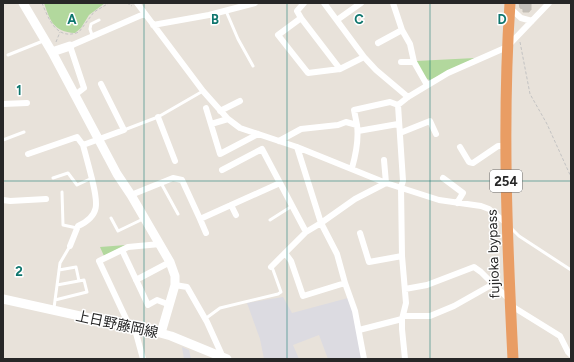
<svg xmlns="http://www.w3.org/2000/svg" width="574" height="362" font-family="Figtree,'Noto Sans JP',sans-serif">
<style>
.industrial{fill:#dcdbe1}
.green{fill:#b2d89d}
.building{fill:#c3bfba;stroke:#c3beb5}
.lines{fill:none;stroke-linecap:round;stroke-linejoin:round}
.path{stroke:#c3c3c3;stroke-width:1;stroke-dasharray:3 2;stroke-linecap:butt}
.lane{stroke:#fff;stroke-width:3}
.street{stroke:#fff;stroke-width:6}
.secondary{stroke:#fff;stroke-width:9}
.highway{stroke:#e99d64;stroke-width:11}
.grid{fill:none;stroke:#0f766e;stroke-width:1;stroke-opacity:0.55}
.labels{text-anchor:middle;stroke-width:3;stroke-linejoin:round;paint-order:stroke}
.shield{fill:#fff;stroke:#686868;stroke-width:1}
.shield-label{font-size:13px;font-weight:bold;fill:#272727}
.street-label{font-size:14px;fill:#272727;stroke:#fff}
.grid-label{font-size:13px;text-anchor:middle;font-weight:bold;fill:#0f766e;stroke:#fff;stroke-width:3;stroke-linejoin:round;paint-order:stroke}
</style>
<rect width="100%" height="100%" fill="#e8e2da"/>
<path class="industrial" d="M283 297 292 313 348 298 353 314 362 359H328L319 335 293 345 299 359H264L260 339 247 303Z
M182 347 189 350 191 359H184Z"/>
<path class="green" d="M44 3H105L89 15 81 28 75 33C53 32 50 20 44 3Z
M475 58 430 80 426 79 416 61Z
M126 245 104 256 100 247Z"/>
<path class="building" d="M519 3H531V10H530L529 12H523V9L520 8Z"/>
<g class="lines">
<path class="path" d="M42 3C49 20 57 41 79 32L94 12 109 3
M127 3 132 6
M56 42 60 32
M520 42 530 94 547 124 571 177"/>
<path class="lane" d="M226 11 238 39 253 66
M92 35 90 29 91 24 99 20
M8 55 43 41
M124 130 158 117 203 91
M3 140 24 132
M53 178 68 173 77 185 92 178
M161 183 178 214
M62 192 63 225 77 228
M111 218 118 231 143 219
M270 220 292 206
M510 227 519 236 571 270
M59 270 76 267 79 281
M55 300 87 292 84 280 57 285
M54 308 60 263 70 246
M205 319 220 308 278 294 281 292 272 267"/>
<path class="street" d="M137 3 203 91 228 119 240 128 297 147 386 183 439 200 481 206 489 209 506 223
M304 3 297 11 301 18 278 35 308 73 340 69 364 57
M324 3 364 57 376 70 408 97
M393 3 402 30 410 44 414 62 427 85
M510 8 521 18 532 21
M301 18 340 69
M337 20 361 3
M153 25 209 15 255 3
M378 43 402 30
M401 62H414
M75 95 84 88 70 46 144 14
M3 104 27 103
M206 108 220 154 258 134
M220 111 240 101
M158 117 175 161
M211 124 228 119
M357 125 354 110 390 102 398 105
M358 131 398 124
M400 133 430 121 436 134
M279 141 301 129 338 125 346 122 357 125C359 140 356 154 352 168
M297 147 321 223 337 254 345 283 355 311 364 359
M460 147 469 162 473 163 498 146H505
M28 154 77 137 83 145
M222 170 262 149 306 232
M443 178 463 193 457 203
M131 195 173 178 182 180 200 219 280 183
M3 200 10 201 46 199
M231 205 236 215
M200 219 206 233
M360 233 369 262 402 256
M70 246 78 226C102 215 97 201 92 179 89 167 86 156 83 145L124 130 101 84
M122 250 148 305 157 300 170 305
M285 253 291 261 303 296 345 283
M271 267 306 232 321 223 355 199 386 183 384 160
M136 280 170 262
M493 284 510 300
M175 285 187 287 207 322 221 353V356
M510 305 560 336 568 352 571 355
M403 316H430L454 306 493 284 481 272 474 267 427 285 405 289
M129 325 99 261 128 247 160 244
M134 326 143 359
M359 330 402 319
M405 359 402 329V319L406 303 402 256 401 187 403 181 398 105 408 97 448 73 507 47 549 3"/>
<path class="secondary" d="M23 3 52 52 70 46
M52 52 117 174 131 195 170 262 175 276V285L161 333
M3 299 89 318 149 330 171 336 227 359"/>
<path class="highway" d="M510 3C502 122 507 240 513 359"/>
</g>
<path class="grid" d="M144 3V359M287 3V359M430 3V359M3 181H571"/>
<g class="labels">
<rect class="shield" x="490" y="170" width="32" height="22" rx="3"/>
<g class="shield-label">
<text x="506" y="186">254</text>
</g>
<g class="street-label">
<text transform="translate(493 254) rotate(-92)" y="5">fujioka bypass</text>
<text transform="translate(117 324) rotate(12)" y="5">上日野藤岡線</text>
</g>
</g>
<g class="grid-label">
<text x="72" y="24">A</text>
<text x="215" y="24">B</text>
<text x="359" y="24">C</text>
<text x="502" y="24">D</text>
<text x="19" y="95">1</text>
<text x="19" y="276">2</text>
</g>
<rect width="574" height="362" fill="none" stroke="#272727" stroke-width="8"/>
</svg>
